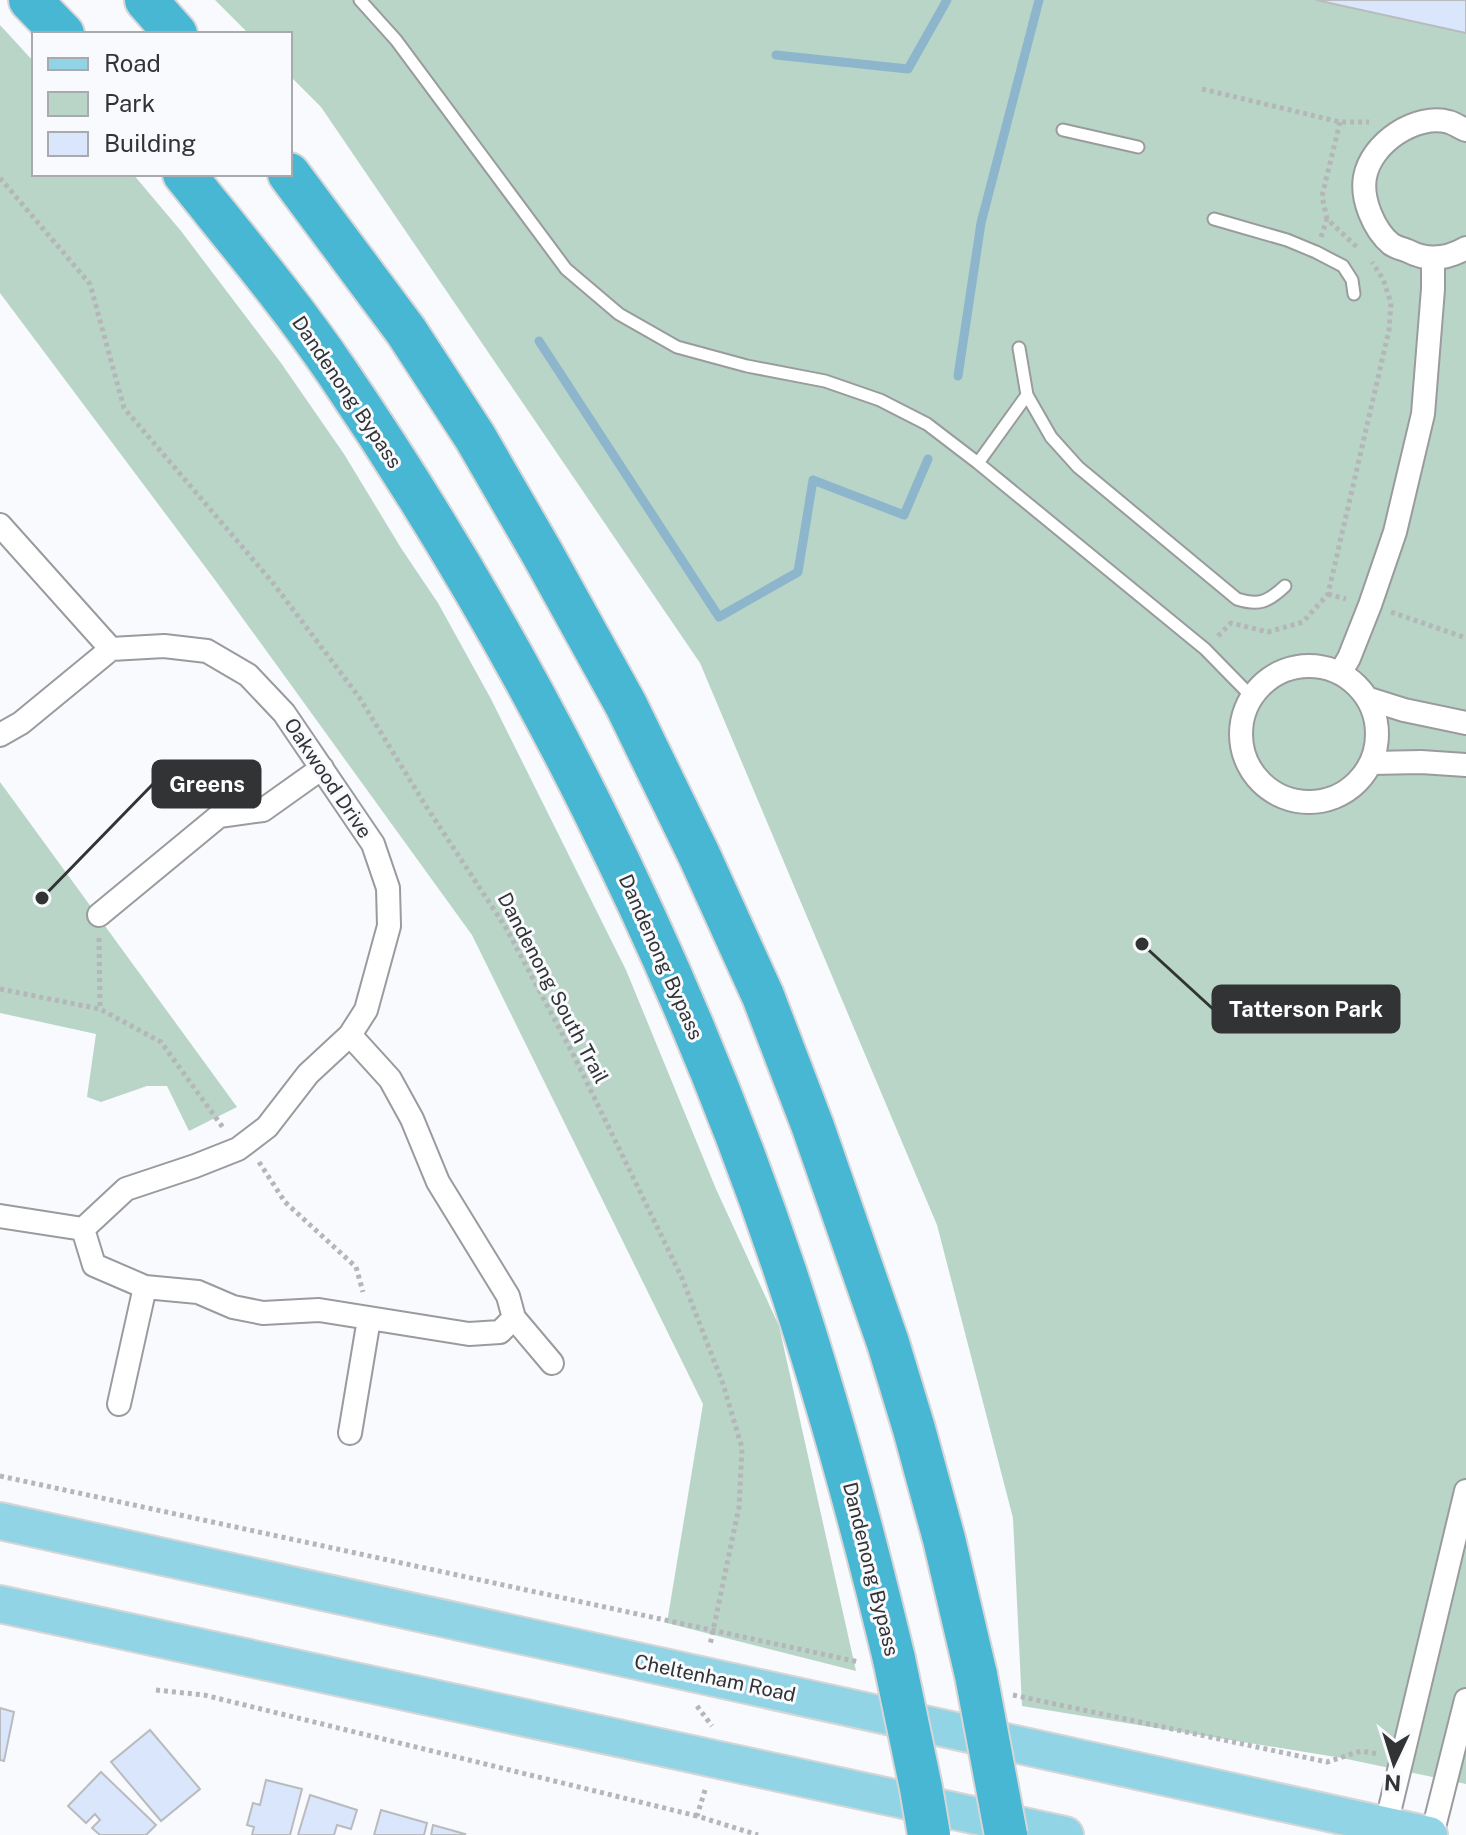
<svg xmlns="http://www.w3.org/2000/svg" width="1466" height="1835" font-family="'Public Sans',sans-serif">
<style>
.green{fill:#b8d5c7}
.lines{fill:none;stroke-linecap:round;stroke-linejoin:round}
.stream{stroke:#8db6cd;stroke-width:9}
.building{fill:#dae6fc;stroke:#b9bbbe;stroke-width:2}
.lane-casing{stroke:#999b9e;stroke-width:15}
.street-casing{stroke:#999b9e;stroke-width:26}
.primary-casing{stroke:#d6d6d6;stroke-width:40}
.highway-casing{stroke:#d6d6d6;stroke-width:46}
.path{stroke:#b5b6b9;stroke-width:5;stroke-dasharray:4 4;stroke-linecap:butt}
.lane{stroke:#fff;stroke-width:11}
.street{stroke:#fff;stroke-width:22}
.primary{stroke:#91d4e5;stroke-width:36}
.highway{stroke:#47b7d3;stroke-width:42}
.highway-bridge-casing{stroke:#d6d6d6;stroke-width:46;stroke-linecap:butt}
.highway-bridge{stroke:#47b7d3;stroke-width:42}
.labels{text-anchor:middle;stroke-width:6;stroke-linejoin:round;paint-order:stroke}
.street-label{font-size:20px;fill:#323334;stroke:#f8fafd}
.leader{fill:none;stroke:#323334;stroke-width:3}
.callout-dot{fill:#323334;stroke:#f8fafd;stroke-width:3}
.callout{fill:#323334;stroke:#323334;stroke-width:3}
.callout-label{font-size:22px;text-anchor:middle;font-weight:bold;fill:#fff}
</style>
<rect width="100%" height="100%" fill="#f8fafd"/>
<path class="green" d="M215 0H1466V1784L1342 1758 1022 1706 1013 1518 937 1225 700 663 321 107 290 76V34H249Z
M0 25 34 62V174H133L181 231 281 363 344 454 401 548 438 603 491 699 626 970 716 1189 779 1326 856 1671 667 1623 703 1404 472 935 215 580 0 293Z
M0 782 237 1107 189 1131 167 1086H147L101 1102 87 1097 96 1034 0 1013Z"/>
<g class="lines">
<path class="stream" d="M776 55 908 69 947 0
M539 341 719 617 798 572 813 480 904 515 928 459
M958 376 981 223 1039 0"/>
</g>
<path class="building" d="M1316 0H1466V33Z
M0 1708 14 1712 4 1761 0 1760Z
M150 1730 200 1789 161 1821 111 1762Z
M101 1772 156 1825 146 1835H100L92 1828 100 1820 95 1814 86 1823 68 1806Z
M266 1780 302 1789 290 1835H252L254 1827 247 1825 253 1803 260 1805Z
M310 1795 357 1810 351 1829 337 1825 334 1835H298Z
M381 1810 427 1823 424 1835H374Z
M433 1825 465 1834 464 1835H431Z"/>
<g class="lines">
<defs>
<path id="lane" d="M360 0 396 40 566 269 619 314 677 347 747 366 825 381 880 400 927 424 978 463
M1063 130 1138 147
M1214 219 1287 240 1316 252 1343 266 1352 280 1354 294
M1019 348 1027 395 978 463 1205 649 1251 696
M1027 395 1051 437 1078 467 1237 599C1259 606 1268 602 1285 586"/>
<path id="street" d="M1466 130C1461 128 1455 124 1449 122 1416 113 1371 143 1365 177 1361 199 1374 230 1391 244 1395 247 1403 249 1408 251 1427 261 1447 259 1466 248
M0 525 111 649
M1241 734a68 68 0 1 1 136 0a68 68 0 1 1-136 0Z
M1340 673 1349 658 1370 605 1395 532 1423 414 1433 289V258
M1369 699 1404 710 1466 723
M0 735 21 723 111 649 164 646 207 651 248 675 284 713 373 844 388 888 389 926 366 1010 350 1035 308 1074 267 1127 238 1149 195 1166 126 1189 83 1229 0 1216
M1371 763 1421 762 1466 765
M99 915 219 816 263 810 322 768
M83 1229 94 1265 145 1287 198 1292 233 1307 263 1313 319 1310 469 1334 500 1332 514 1318 508 1296 438 1182 412 1119 390 1079 350 1035
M514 1318 552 1363
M119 1404 145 1287
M350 1433 369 1319
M1386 1835V1825L1466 1491
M1432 1835 1466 1700"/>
<path id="primary" d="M0 1521 1429 1835
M0 1604 1065 1835"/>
<path id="highway" d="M30 0 63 34
M146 0 176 34
M184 174C236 239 290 303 337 372 525 648 680 957 786 1274 828 1401 863 1529 894 1659
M289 174 406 331 475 437 542 553 626 705 699 855 763 996 813 1127 888 1343 914 1429 944 1539 976 1675"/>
</defs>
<use href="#lane" class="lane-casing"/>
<use href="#street" class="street-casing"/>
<use href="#primary" class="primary-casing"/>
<use href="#highway" class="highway-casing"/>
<path class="path" d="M1202 89 1340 122H1369
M1340 122 1322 196 1327 219 1359 249
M0 178 90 284 124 408 273 583 359 697 424 803 506 928 574 1056 682 1278 723 1384 742 1448 739 1507 710 1645
M1321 237 1327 219
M1328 594 1346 599
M1391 612 1466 638
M1218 636 1231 623 1268 632 1303 622 1328 594 1389 330 1391 303 1383 279 1372 262
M99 938 100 1009
M0 989 100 1009 161 1042 224 1129
M259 1162 285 1202 356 1267 363 1292
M0 1476 859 1662
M156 1690 204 1695 697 1816
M1013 1695 1327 1762 1361 1751 1378 1754
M697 1706 712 1726
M705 1790 697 1816 758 1835"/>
<use href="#lane" class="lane"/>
<use href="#street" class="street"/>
<use href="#primary" class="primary"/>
<use href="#highway" class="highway"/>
<defs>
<path id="highway-bridge" d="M894 1659 921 1788 929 1835
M976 1675 1006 1835"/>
</defs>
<use href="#highway-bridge" class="highway-bridge-casing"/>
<use href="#highway-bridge" class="highway-bridge"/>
</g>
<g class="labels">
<g class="street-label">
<text transform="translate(347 392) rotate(56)" y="7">Dandenong Bypass</text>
<text transform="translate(328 778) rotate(56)" y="7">Oakwood Drive</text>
<text transform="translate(661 957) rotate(66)" y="7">Dandenong Bypass</text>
<text transform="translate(553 988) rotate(62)" y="7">Dandenong South Trail</text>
<text transform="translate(871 1569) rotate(76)" y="7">Dandenong Bypass</text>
<text transform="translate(715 1678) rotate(12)" y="7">Cheltenham Road</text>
</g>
</g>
<path class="leader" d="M42 898L153 784M1142 944L1213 1009"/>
<g class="callout-dot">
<circle cx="42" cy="898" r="8"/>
<circle cx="1142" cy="944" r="8"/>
</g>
<g class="callout">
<rect x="153" y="761" width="107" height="46" rx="8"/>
<rect x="1213" y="986" width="186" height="46" rx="8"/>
</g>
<g class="callout-label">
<text x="207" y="792">Greens</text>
<text x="1306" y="1017">Tatterson Park</text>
</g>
<rect x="32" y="32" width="260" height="144" fill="#f8fafd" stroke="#a9aaad" stroke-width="2"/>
<rect x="48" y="58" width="40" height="12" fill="#91d4e5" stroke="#a9aaad" stroke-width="2"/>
<text x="104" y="72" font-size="24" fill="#323334">Road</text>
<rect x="48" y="92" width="40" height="24" fill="#b8d5c7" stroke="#a9aaad" stroke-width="2"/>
<text x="104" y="112" font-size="24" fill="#323334">Park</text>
<rect x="48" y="132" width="40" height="24" fill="#dae6fc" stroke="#a9aaad" stroke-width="2"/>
<text x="104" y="152" font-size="24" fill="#323334">Building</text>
<g transform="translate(1394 1763) rotate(184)" stroke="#f8fafd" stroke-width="6" paint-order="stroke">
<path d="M0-6L14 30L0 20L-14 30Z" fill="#323334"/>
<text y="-12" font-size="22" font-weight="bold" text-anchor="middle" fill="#323334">N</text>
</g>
</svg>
